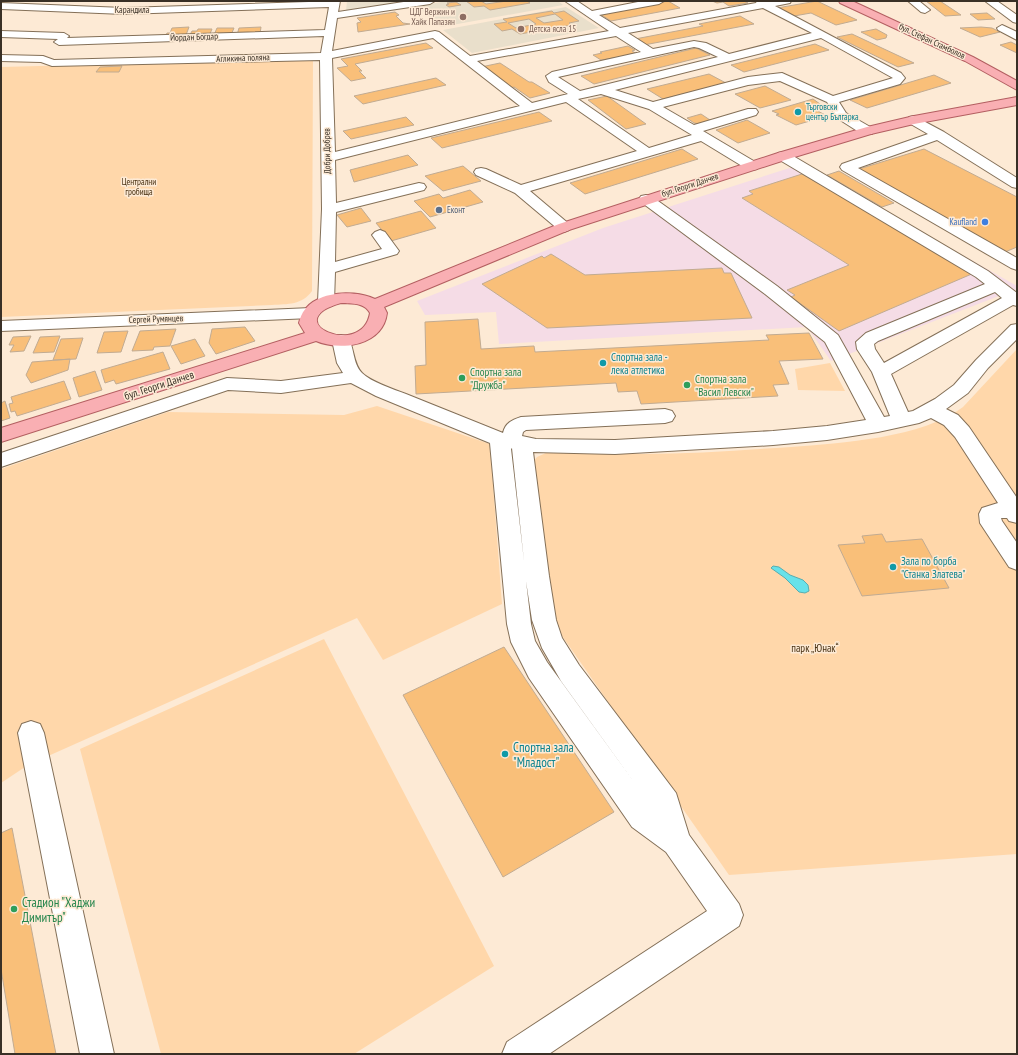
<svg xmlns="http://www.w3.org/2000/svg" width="1018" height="1055" font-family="'PT Sans Narrow',sans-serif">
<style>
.commercial{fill:#f5dce6}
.education{fill:#e9dfcb}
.green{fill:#ffd7aa}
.water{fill:#67e2ea;stroke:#59adaf}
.building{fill:#f9bf79;stroke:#c1ab92;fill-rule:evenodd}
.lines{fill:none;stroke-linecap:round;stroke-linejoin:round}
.minor-casing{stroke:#847058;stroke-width:2}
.major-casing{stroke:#b35f61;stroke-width:2}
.minor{fill:#fff;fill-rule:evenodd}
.major{fill:#f9afb3;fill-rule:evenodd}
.education-dot{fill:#8d6e63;stroke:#fdead5;stroke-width:1.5}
.culture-dot{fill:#0f9aa8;stroke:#fdead5;stroke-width:1.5}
.service-dot{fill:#5c6f8a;stroke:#fdead5;stroke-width:1.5}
.shop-dot{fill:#3f7fe0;stroke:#fdead5;stroke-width:1.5}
.leisure-dot{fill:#2e9e5b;stroke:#fdead5;stroke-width:1.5}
.labels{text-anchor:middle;stroke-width:3;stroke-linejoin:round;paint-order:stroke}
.far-street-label{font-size:9px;fill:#393026;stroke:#fdead5}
.far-education-label{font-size:9px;fill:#785e54;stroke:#fdead5;text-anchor:end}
.far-culture-label{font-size:9px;fill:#0d838f;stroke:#fdead5;text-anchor:start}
.far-park-label{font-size:9px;fill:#483012;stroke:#fdead5}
.far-service-label{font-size:9px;fill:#4e5e75;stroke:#fdead5;text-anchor:start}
.far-shop-label{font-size:9px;fill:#366cbe;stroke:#fdead5;text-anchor:end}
.culture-label{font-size:11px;fill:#0d838f;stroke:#fdead5;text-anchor:start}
.leisure-label{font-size:11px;fill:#27864d;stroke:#fdead5;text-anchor:start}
.street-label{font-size:11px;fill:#393026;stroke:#fdead5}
.park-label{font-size:11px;fill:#483012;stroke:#fdead5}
.near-culture-label{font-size:13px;fill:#0d838f;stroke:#fdead5;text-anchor:start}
.near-leisure-label{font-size:13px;fill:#27864d;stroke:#fdead5;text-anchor:start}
</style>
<rect width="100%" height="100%" fill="#fdead5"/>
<path class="commercial" d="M802 164 1017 286V289L831 361 807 327 499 344 496 312 425 315 417 301 603 228Z"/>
<path class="education" d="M347 1H408L346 11Z
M448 1H558L563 5 441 27 417 6Z
M566 7 599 28 472 53 443 30Z"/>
<path class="green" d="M313 59 312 291C302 305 288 304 272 305L1 317V67Z
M1017 349V854L729 875 560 633 549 593 533 462 537 457 548 452C579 452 611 454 642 454 691 454 741 450 791 447 841 443 923 438 963 407Z
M830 363 845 391 798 390 795 369Z
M377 406 490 444 502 604 383 660 357 618 28 765 1 783V469L168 412 344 415Z
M324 639 494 966 354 1054H161L80 749Z"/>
<path class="water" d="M773 566 779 567 790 575 803 580 808 585 809 591 805 593 799 592 785 578 771 568Z"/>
<path class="building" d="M466 1H481L486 4 507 1H527L530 3 490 10 484 6 474 7Z
M668 1 680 8 611 21 600 14Z
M712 1H744L748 3 729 6 723 2 717 3Z
M817 1 857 20 836 25 811 13 794 16 777 8Z
M926 1H940L961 15 945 16Z
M456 2 461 5 449 7 446 5 449 4 447 3Z
M552 11 554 13 564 11 579 21 569 23 572 25 520 34 512 29 502 31 494 24 507 22 503 19ZM555 14 563 20 544 23 536 18ZM529 19 536 24 516 28 508 23Z
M395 12 399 15 396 16 403 23 410 24 358 32 357 23 361 22 357 18Z
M987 13 995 19 978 20 970 14Z
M740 16 754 24 644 45 635 39 703 26 699 24Z
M189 27 186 35 165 37 167 33H170L172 28Z
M261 27 260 34 237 35 239 28Z
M981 27 992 28 1000 32 980 37 960 28Z
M217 28H234L231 35H214Z
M198 29H212L209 36 189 37 192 31H197Z
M876 29 887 35 886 38 877 40 861 32Z
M852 34 914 63 898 67 837 37Z
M1011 42 1017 45V53L1000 45Z
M426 43 433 48 355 64 362 71H359L366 78 351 81 337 68 348 66 341 59Z
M815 44 829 50 744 72 731 65Z
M628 46 635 50 632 51 637 54 601 60 593 55 602 53 600 52Z
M696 48 710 55 594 84 581 76Z
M500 63 529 82H532L550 93 530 98 514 87 511 88 481 67Z
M122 66 119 72H96L100 67Z
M709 74 726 83 663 99 647 89Z
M934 75 951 83 867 108 850 100Z
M436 78 446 85 363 104 354 96Z
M765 86 791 100 760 108 735 94Z
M607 96 646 124 626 129 588 100Z
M813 99 820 104 814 106 818 108 814 109 827 116 796 125 776 115 779 114 772 111Z
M539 112 552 121 442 148 431 138Z
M701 114 713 122 700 124 694 123 687 118Z
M406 117 414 125 351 139 343 131Z
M747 120 770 133 738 143 716 130Z
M682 149 698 159 585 194 570 183Z
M924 149 1017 197V247L1005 252 859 169Z
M408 155 418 165 354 182 350 170Z
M463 166 481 181 443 191 425 176Z
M839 171 894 203 882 207 827 175Z
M802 174 974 273 839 331 791 297 795 295 787 290 849 265 742 198 753 194 749 191Z
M470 190 483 202 430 217 414 201 439 194 443 198Z
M361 208 371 221 347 227 337 215Z
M421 211 436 228 391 241 376 223Z
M551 254 585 275 722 268 724 273H731L752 318 547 328 482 284 542 256 544 258Z
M478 319 481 349 534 346 535 352 769 340 766 335 809 333 823 359 779 361 789 384 773 385 778 396 641 404 637 391 618 392 616 383 416 394 415 366 426 365 425 322Z
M245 327 255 341 216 354 209 343 212 329Z
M176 329 170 346 154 347 153 350 132 351 140 331Z
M128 331 121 352 97 353 104 332Z
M31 336 24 351 10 352 14 345H9L13 337Z
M60 336 54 352 33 353 40 337Z
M83 338 76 359 53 360 61 339Z
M195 339 205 356 181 364 171 346Z
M163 352 170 369 116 384 114 380 105 383 101 370Z
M70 359 68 370 31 383 26 375 32 362Z
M95 371 102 390 79 397 73 378Z
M64 381 71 399 17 416 15 411 11 412 9 404 13 403 11 397Z
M5 401 10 418 1 421V403Z
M882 534 886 542 922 539 949 588 862 596 838 545 865 543 862 536Z
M504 647 614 812 503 877 403 695Z
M12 828 42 984 56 1054H15L1 969V833Z"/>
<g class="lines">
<defs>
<path id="minor" d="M340 1 338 12 410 1H435L430 4 337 18 332 51 435 31 439 32 470 56 609 31 565 1H577L592 11 643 1H664L659 4 599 15 620 28 756 3 757 1H791L790 3 775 6 901 73 905 78 900 84 839 102 846 113 872 128 873 131 872 134H862L837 118 827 102 780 81 748 85 663 107 694 125 748 109H756L758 112 756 115 703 131 757 163 759 166 757 169 752 170 747 169 701 141 530 191 569 224 572 227 569 230 564 232 559 230 515 193 476 175 474 172 476 169 481 168 486 169 521 185 637 151 566 102 335 160 336 203 419 183 424 184 426 187 424 190 336 212 335 262 382 249 372 235 375 232 380 230 385 232 399 251 397 254 335 272 334 302 332 306 326 307 320 306 318 302 322 209 320 60 52 66 41 62 1 61V55L43 56 54 60 321 53 324 36 59 45 54 42 58 39 1 37V31L64 33 69 36 67 38 325 30 329 7 124 14 1 9V3L124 8ZM763 8 812 33 729 54 706 43 694 41 653 49 628 33ZM616 36 641 52 552 72 546 76 549 82 568 94 532 103 477 61ZM433 38 520 106 335 152 332 58ZM821 38 893 78 833 96 782 73 748 77 653 102 615 90ZM694 47 699 48 718 57 580 91 558 77ZM601 94 649 109 692 135 649 148 578 99Z
M908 1H919L930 10 925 13 921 12Z
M985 1H997L1017 15V23L1013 22Z
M1002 25 1017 32V40L998 30 997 28Z
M914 116 944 132 1017 178V188L1012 187 937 140 858 168 1017 258V270L1011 268 842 170 840 167 842 164 928 134 909 123 908 120 909 117Z
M783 152 788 153 988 271 1017 293V306L1013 305 891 374 908 412 913 411 935 399 954 385 976 360 1011 325 1017 324V339L988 368 968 393 946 409 958 415 969 427 1017 498V523L1009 521 1007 518H1001L1002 521 1017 543V570L1009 567 980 523 979 514 982 508 998 503 955 437 944 425 931 418 919 423 878 432 827 440 773 445 615 454 533 452 549 576 556 620 562 638 579 665 676 793 689 835 739 904 743 915 739 926 549 1054H502L507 1042 707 911 666 852 632 827 529 678 511 642 507 624 490 443 376 396 351 383 281 393 228 390 1 467V453L227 378 281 381 343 373 337 363 332 340 335 336 341 335 347 336C355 347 352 363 362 373 371 382 393 389 406 394 438 407 471 420 503 433 505 423 512 420 521 417L665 409 672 411 675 416 672 421 665 423 526 430 523 432 522 436 536 439 615 440 773 431 827 426 866 420 825 342 765 294 641 202 639 199 641 196 646 195 651 196 777 286 838 335 884 417 890 416 872 372 857 349 856 342 866 333 985 284 976 277 778 159 776 156 778 153ZM995 292 1002 298 884 363 875 349 874 344 878 341ZM512 448 524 561 511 449ZM526 581 532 620 542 648 561 681 639 789 547 662 535 641 531 624Z
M311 308 317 309 320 313 317 317 311 318 1 331V321Z
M31 721 40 724 44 733 114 1054H80L18 733 22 724Z"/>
<path id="major" d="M839 1H852L973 57 1017 81V90L965 61 840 3Z
M1017 97V105L914 124 871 134 788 159 569 230 384 307 387 313C383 345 342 352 316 341L1 442V428L305 333 299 323C305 291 351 288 375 299L559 224 778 153 867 127 914 116ZM341 303C352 304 364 302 370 313 362 360 276 321 341 303Z"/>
</defs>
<use href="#minor" class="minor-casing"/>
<use href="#major" class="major-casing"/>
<use href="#minor" class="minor"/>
<use href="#major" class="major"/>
</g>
<g class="education-dot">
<circle cx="463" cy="17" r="4"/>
<circle cx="521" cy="29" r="4"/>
</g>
<g class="culture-dot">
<circle cx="798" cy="112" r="4"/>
<circle cx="603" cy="363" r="4"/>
<circle cx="893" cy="567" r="4"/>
<circle cx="505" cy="754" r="4"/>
</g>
<circle class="service-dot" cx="439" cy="210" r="4"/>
<circle class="shop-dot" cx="985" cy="222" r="4"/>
<g class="leisure-dot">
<circle cx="462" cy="378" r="4"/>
<circle cx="687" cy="385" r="4"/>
<circle cx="14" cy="909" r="4"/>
</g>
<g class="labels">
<g class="far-street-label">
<text x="132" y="13">Карандила</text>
<text transform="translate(194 37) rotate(-2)" y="3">Йордан Богдар</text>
<text transform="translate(932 41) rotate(25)" y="3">бул. Стефан Стамболов</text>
<text transform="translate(243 58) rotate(-2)" y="3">Агликина поляна</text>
<text transform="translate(327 151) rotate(-91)" y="3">Добри Добрев</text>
<text transform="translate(690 185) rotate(-18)" y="3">бул. Георги Данчев</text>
<text transform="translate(156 319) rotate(-2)" y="3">Сергей Румянцев</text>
</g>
<g class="far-education-label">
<text x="455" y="15">ЦДГ Вержин и<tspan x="455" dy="10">Хайк Папазян</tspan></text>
<text x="529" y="32" text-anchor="start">Детска ясла 15</text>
</g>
<g class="far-culture-label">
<text x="806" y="110">Търговски<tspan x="806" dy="10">център Българка</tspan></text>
</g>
<g class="far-park-label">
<text x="139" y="185">Централни<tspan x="139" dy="10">гробища</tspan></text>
</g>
<g class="far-service-label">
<text x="447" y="213">Еконт</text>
</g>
<g class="far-shop-label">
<text x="977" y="225">Kaufland</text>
</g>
<g class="culture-label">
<text x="611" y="361">Спортна зала -<tspan x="611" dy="13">лека атлетика</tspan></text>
<text x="901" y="565">Зала по борба<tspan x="901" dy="13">"Станка Златева"</tspan></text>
</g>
<g class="leisure-label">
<text x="470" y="376">Спортна зала<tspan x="470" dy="13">"Дружба"</tspan></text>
<text x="695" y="383">Спортна зала<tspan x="695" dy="13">"Васил Левски"</tspan></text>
</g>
<g class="street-label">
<text transform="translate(159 385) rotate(-18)" y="4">бул. Георги Данчев</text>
</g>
<g class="park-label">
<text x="815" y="652">парк „Юнак“</text>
</g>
<g class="near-culture-label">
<text x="513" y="752">Спортна зала<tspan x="513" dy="15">"Младост"</tspan></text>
</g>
<g class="near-leisure-label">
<text x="22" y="907">Стадион "Хаджи<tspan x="22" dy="15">Димитър"</tspan></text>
</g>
</g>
<rect width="1018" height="1055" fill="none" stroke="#393026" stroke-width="4"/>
</svg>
